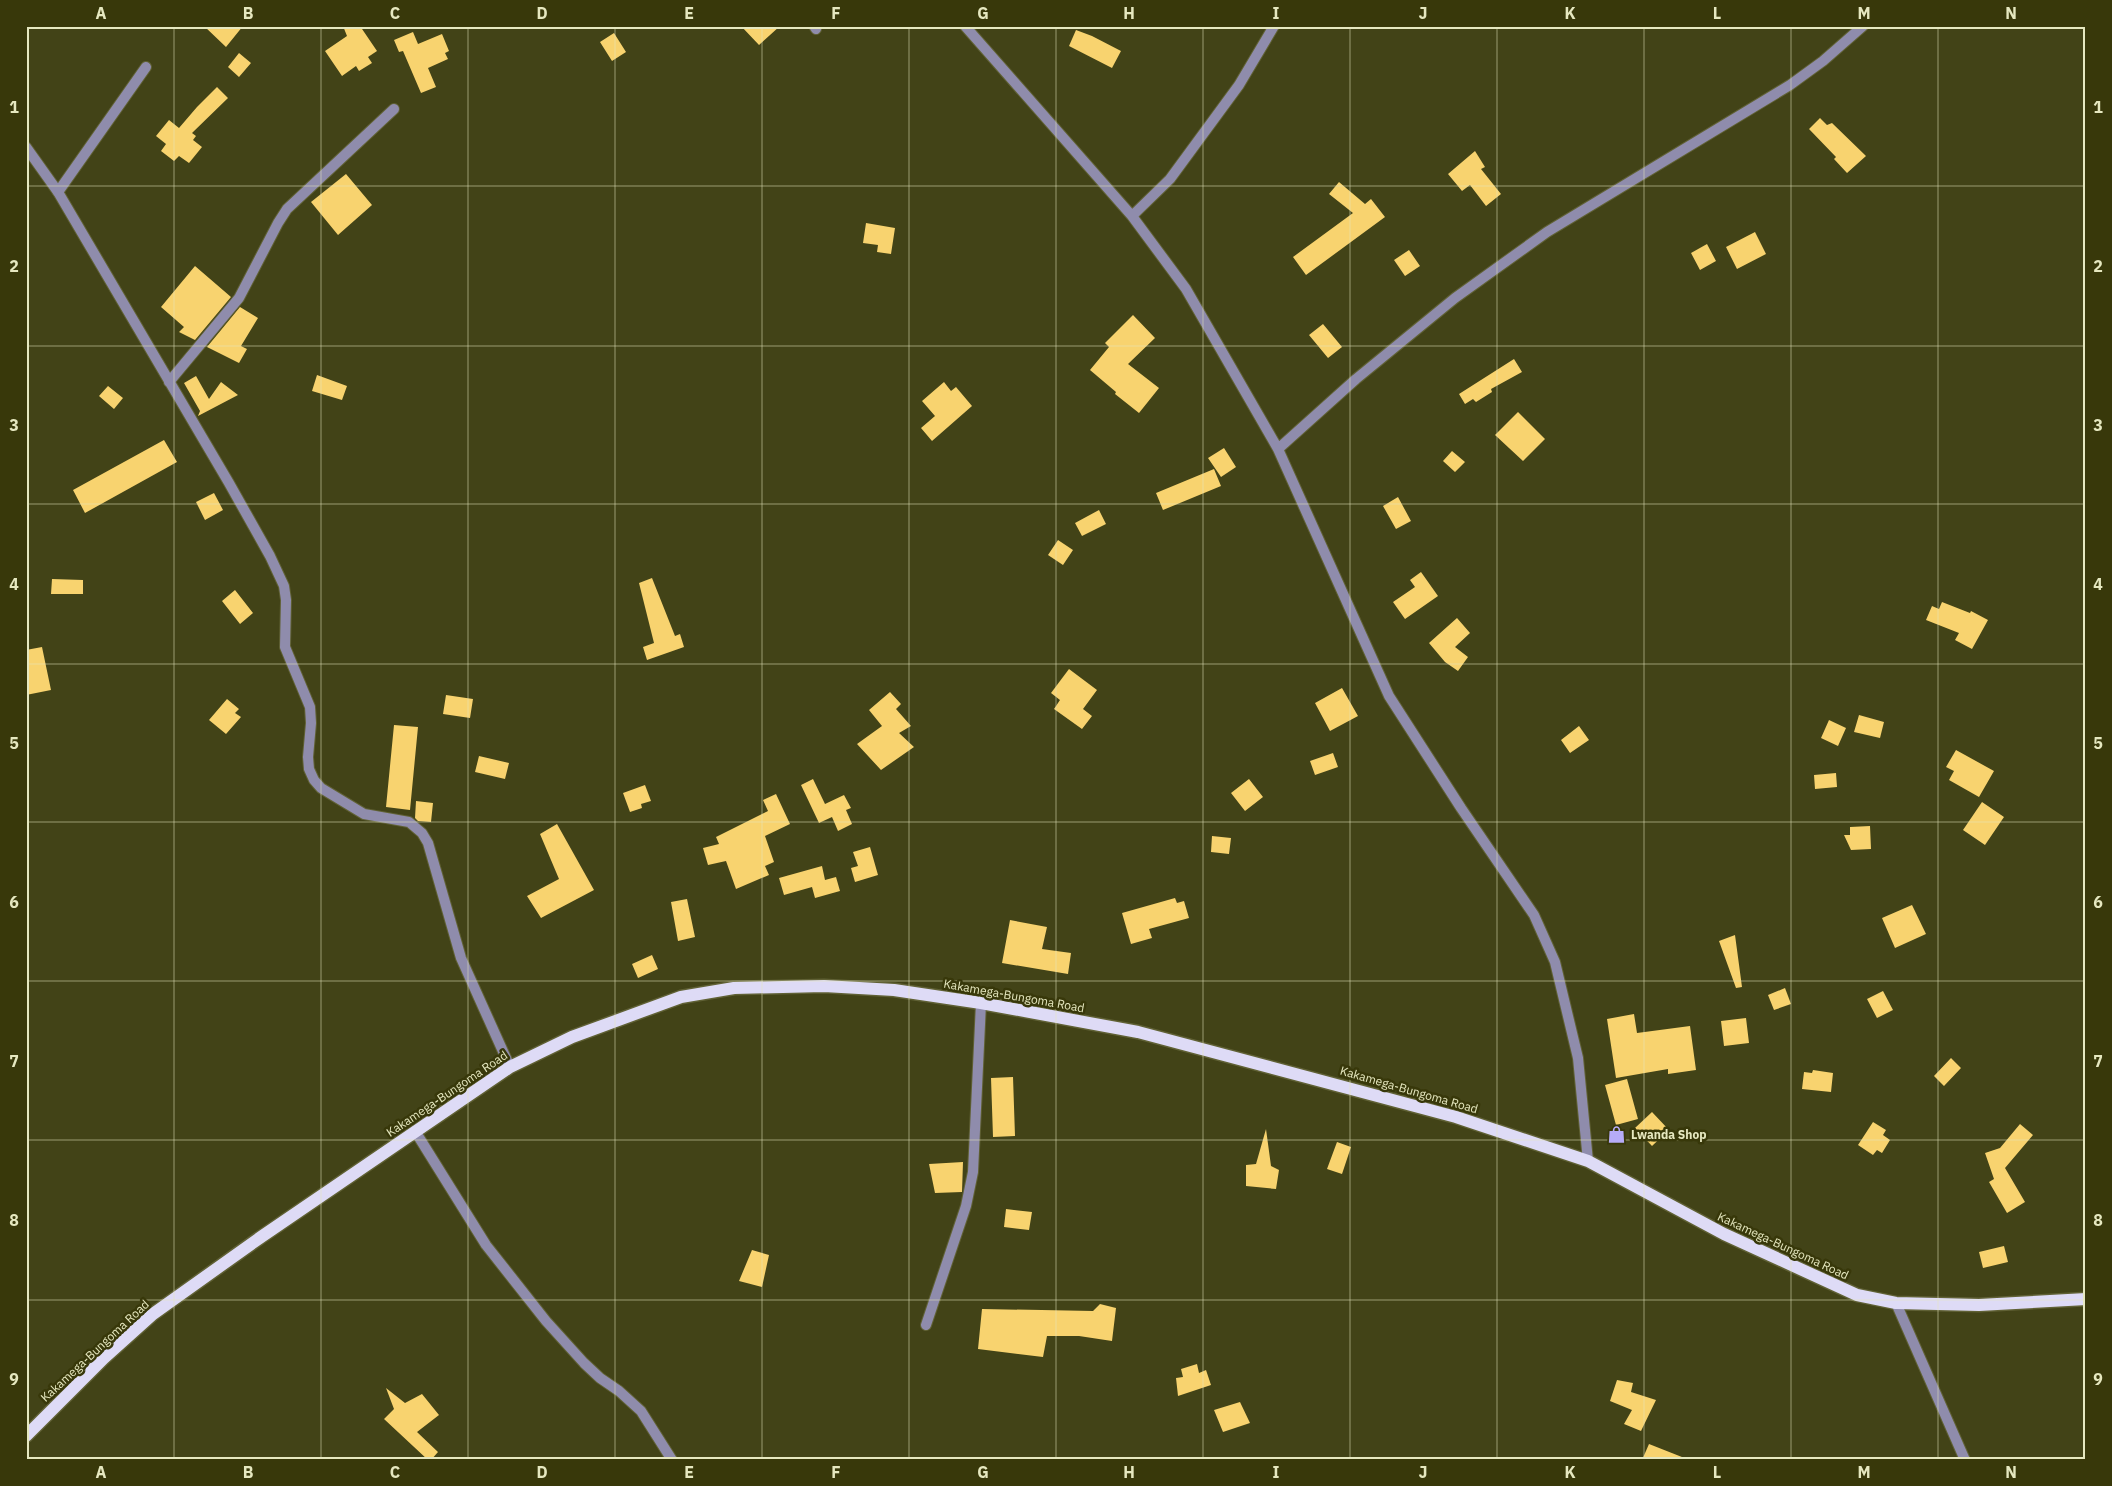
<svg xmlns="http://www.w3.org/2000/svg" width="2112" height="1486" font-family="'IBM Plex Sans',sans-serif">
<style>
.building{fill:#f8d36f}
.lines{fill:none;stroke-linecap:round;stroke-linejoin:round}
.service-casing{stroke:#606135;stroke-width:12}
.minor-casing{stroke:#606135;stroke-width:12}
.primary-casing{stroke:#606135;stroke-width:15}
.service{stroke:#8f8cac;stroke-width:10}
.minor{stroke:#8f8cac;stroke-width:10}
.primary{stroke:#dedbf6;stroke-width:12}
.grid{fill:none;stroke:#e6e8c0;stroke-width:1;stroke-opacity:0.55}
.labels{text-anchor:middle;stroke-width:5;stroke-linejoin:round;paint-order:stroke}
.street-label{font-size:12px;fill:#e6e8c0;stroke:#38380a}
.poi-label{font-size:12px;font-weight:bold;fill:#e6e8c0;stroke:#38380a;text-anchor:start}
.neatline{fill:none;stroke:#e6e8c0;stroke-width:2}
.grid-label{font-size:16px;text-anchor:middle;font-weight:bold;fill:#e6e8c0}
</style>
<rect width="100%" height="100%" fill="#424317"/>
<path class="building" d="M204 26H243L226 47Z
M343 26H360L377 51 368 57 372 63 359 71 356 66 342 76 325 51 347 36Z
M741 26H780L759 45Z
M1076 30 1092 36 1121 51 1112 68 1069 46Z
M413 32 418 44 442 34 449 51 445 53 448 59 428 68 436 87 421 93 403 51 399 52 394 40Z
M614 33 626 52 612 61 600 42Z
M239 53 251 63 239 77 228 67Z
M217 87 228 98 192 133 196 136 193 140 202 147 189 163 179 156 174 161 161 151 166 144 156 136 169 120 179 128 197 107Z
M1820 118 1827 125 1832 123 1866 156 1847 173 1834 159 1836 157 1809 129Z
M1475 151 1485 167 1481 169 1501 194 1486 206 1470 185 1462 191 1448 174Z
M346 174 372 205 338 235 311 202Z
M1339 182 1365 204 1371 199 1385 217 1306 275 1293 257 1353 213 1329 194Z
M866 223 895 228 891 254 877 252 878 245 863 243Z
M1755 232 1766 254 1737 269 1726 247Z
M1707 244 1716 261 1700 270 1691 253Z
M1409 250 1420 266 1405 276 1394 260Z
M195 266 231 297 195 340 179 332 184 327 161 307Z
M240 307 258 318 241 346 247 349 239 363 207 347Z
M1133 315 1155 338 1128 364 1159 388 1139 413 1115 394 1116 392 1090 370 1109 347 1105 343Z
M1323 324 1342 347 1328 358 1309 335Z
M1514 359 1522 372 1491 389 1492 392 1476 402 1473 399 1465 404 1459 394Z
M317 375 347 386 342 400 312 391Z
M196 376 209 399 221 382 238 395 198 416 200 411 184 383Z
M944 382 951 391 956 387 972 406 932 441 921 428 935 416 922 401Z
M108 386 123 398 114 409 99 396Z
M1518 412 1545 439 1523 461 1495 435Z
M164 440 177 462 85 513 73 490Z
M1224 448 1236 467 1221 477 1208 458Z
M1452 451 1465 462 1455 472 1443 461Z
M1214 469 1221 486 1163 510 1156 493Z
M214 493 223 510 205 520 196 502Z
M1398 497 1411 521 1396 529 1383 506Z
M1099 510 1106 524 1082 536 1075 523Z
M1058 540 1073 550 1063 565 1048 555Z
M1421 572 1438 596 1405 619 1393 602 1415 587 1410 580Z
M652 578 675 636 680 634 684 647 647 660 643 647 654 643 639 583Z
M52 579 83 580V594H51Z
M235 590 253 613 240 624 222 601Z
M1942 602 1970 613 1971 611 1988 620 1972 649 1955 640 1959 633 1926 620 1932 606 1939 609Z
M1457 618 1470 633 1455 647 1468 657 1458 671 1445 662 1429 643Z
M42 647 51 690 26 695V650Z
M1069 669 1097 690 1083 709 1092 716 1082 729 1054 709 1060 700 1051 693Z
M1342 688 1358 716 1330 731 1315 703Z
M890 692 901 704 896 709 911 726 899 733 914 747 881 770 857 744 882 726 869 710Z
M446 695 473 699 470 718 443 714Z
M227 699 239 709 235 713 241 717 226 734 209 720Z
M1859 715 1884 722 1880 738 1854 732Z
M1829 720 1846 728 1838 746 1821 738Z
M394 725 418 727 410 810 386 807Z
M1579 726 1589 740 1570 753 1561 740Z
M1956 750 1994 771 1979 797 1949 780 1954 771 1946 767Z
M1333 753 1338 767 1315 775 1310 761Z
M479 756 509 763 505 779 475 772Z
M1836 773 1837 787 1815 789 1814 775Z
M813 779 825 804 844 795 851 808 846 810 852 824 838 831 832 817 819 823 801 785Z
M1249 779 1263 797 1245 811 1231 793Z
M645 785 651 801 641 804 642 808 630 812 623 793Z
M776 794 790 824 765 836 774 862 765 866 769 875 736 889 726 861 708 865 703 848 719 844 716 837 768 811 763 800Z
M416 801 433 803 431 822 418 821 415 818Z
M1982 802 2004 817 1985 845 1963 830Z
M557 824 594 890 541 918 527 896 559 879 540 834Z
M1870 826 1871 849 1851 850 1844 835H1850V827Z
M1212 836 1231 838 1229 854 1211 852Z
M870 847 878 875 855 882 851 868 858 866 853 852Z
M822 866 825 880 836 877 840 891 815 898 812 887 784 895 779 878Z
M1175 898 1177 903 1184 901 1189 918 1149 929 1152 938 1131 944 1122 913Z
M687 899 695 937 678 941 671 902Z
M1912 905 1926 934 1895 948 1882 918Z
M1010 920 1047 927 1042 949 1071 953 1068 974 1002 963Z
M1735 935 1742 987 1736 988 1719 941Z
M652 955 658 969 638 978 632 964Z
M1785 988 1791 1004 1774 1010 1768 995Z
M1883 991 1893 1010 1877 1018 1867 999Z
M1634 1014 1637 1033 1690 1026 1696 1070 1668 1074V1069L1616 1078 1607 1019Z
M1746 1018 1749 1043 1724 1046 1721 1021Z
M1951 1058 1961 1068 1944 1086 1934 1076Z
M1813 1070 1833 1073 1831 1092 1802 1089 1804 1072 1812 1073Z
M1013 1077 1015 1136 993 1137 991 1078Z
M1627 1079 1638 1119 1616 1125 1605 1085Z
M1652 1112 1669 1130 1652 1146 1635 1128Z
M1873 1122 1886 1130 1883 1135 1890 1140 1882 1153 1877 1150 1873 1155 1858 1145Z
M2020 1124 2033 1135 2005 1168 2025 1202 2007 1213 1989 1182 1994 1179 1985 1153 2000 1148Z
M1266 1129 1271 1166 1279 1170 1276 1189 1246 1186V1165L1256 1164Z
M1337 1142 1351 1147 1342 1174 1327 1169Z
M963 1162 962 1192 935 1193 929 1164Z
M1006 1209 1032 1212 1029 1230 1004 1227Z
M2004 1246 2008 1262 1983 1268 1979 1252Z
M752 1250 769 1255 762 1287 739 1281Z
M1100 1304 1116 1308 1112 1341 1079 1336H1047L1043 1357 978 1349 982 1309 1093 1311Z
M1197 1364 1199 1373 1206 1370 1211 1385 1178 1396 1176 1378 1183 1377 1181 1369Z
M1617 1380 1633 1383 1631 1392 1656 1400 1641 1431 1624 1424 1632 1410 1610 1401Z
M386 1388 405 1403 422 1394 439 1415 417 1432 438 1452 431 1460H428L384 1419 394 1409Z
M1240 1402 1250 1423 1223 1432 1214 1410Z
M1649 1444 1687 1459V1460H1642Z"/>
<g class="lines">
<defs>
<path id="service" d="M814 26 816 29
M58 192 146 67
M169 382 239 298 278 223 287 209 394 109"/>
<path id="minor" d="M965 26 1132 216 1186 289 1278 449 1389 696 1461 808 1534 915 1555 962 1578 1058 1588 1161
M26 147 58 192 229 483 270 556 284 586 286 600 285 647 310 707 311 723 308 757 309 769 314 780 321 788 364 814 409 822 422 833 428 843 461 958 510 1067
M1132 216 1170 179 1239 85 1274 26
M1278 449 1356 379 1455 298 1547 232 1790 85 1823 61 1863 26
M415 1131 486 1245 546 1321 584 1363 600 1378 619 1391 641 1411 672 1460
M1896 1303 1965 1460
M926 1325 966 1206 973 1172 981 1003"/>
<path id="primary" d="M26 1436 104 1358 153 1314 261 1237 510 1067 572 1037 681 997 734 988 824 986 894 990 981 1003 1138 1032 1456 1117 1588 1161 1724 1234 1857 1295 1896 1303 1979 1305 2086 1299"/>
</defs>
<use href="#service" class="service-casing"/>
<use href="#minor" class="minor-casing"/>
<use href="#primary" class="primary-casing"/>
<use href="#service" class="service"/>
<use href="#minor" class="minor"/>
<use href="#primary" class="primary"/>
</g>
<path class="grid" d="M174 26V1460M321 26V1460M468 26V1460M615 26V1460M762 26V1460M909 26V1460M1056 26V1460M1203 26V1460M1350 26V1460M1497 26V1460M1644 26V1460M1791 26V1460M1938 26V1460M26 186H2086M26 346H2086M26 504H2086M26 664H2086M26 822H2086M26 981H2086M26 1140H2086M26 1300H2086"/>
<defs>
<symbol id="shop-bare" viewBox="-9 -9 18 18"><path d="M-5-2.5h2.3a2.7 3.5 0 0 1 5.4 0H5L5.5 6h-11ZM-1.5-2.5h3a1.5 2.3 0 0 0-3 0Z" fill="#b6acf8" stroke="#38380a" stroke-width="2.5" paint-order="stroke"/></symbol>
</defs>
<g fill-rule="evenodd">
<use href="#shop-bare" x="1604" y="1122" width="25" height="25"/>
</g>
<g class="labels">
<g class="street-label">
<text transform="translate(1014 996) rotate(10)" y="4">Kakamega-Bungoma Road</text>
<text transform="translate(1409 1090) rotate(16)" y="4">Kakamega-Bungoma Road</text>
<text transform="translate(447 1094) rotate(-34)" y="4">Kakamega-Bungoma Road</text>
<text transform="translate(1783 1246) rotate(25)" y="4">Kakamega-Bungoma Road</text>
<text transform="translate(95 1351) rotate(-43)" y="4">Kakamega-Bungoma Road</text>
</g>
<g class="poi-label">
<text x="1631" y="1139">Lwanda Shop</text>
</g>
</g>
<rect width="2112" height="1486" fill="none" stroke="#38380a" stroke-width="55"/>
<rect x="28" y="28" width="2056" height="1430" class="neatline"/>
<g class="grid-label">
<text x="101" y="19">A</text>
<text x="248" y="19">B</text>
<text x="395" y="19">C</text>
<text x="542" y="19">D</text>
<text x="689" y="19">E</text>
<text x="836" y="19">F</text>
<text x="983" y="19">G</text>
<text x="1129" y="19">H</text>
<text x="1276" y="19">I</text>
<text x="1423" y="19">J</text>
<text x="1570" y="19">K</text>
<text x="1717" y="19">L</text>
<text x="1864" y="19">M</text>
<text x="2011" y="19">N</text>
<text x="14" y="113">1</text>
<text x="2098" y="113">1</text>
<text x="14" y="272">2</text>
<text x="2098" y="272">2</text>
<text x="14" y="431">3</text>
<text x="2098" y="431">3</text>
<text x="14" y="590">4</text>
<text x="2098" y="590">4</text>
<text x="14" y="749">5</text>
<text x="2098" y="749">5</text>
<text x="14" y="908">6</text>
<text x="2098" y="908">6</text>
<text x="14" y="1067">7</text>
<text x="2098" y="1067">7</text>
<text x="14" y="1226">8</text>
<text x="2098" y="1226">8</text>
<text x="14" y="1385">9</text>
<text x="2098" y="1385">9</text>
<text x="101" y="1478">A</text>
<text x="248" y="1478">B</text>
<text x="395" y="1478">C</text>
<text x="542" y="1478">D</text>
<text x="689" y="1478">E</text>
<text x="836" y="1478">F</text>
<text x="983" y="1478">G</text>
<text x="1129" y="1478">H</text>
<text x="1276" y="1478">I</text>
<text x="1423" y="1478">J</text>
<text x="1570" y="1478">K</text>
<text x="1717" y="1478">L</text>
<text x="1864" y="1478">M</text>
<text x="2011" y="1478">N</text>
</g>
</svg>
